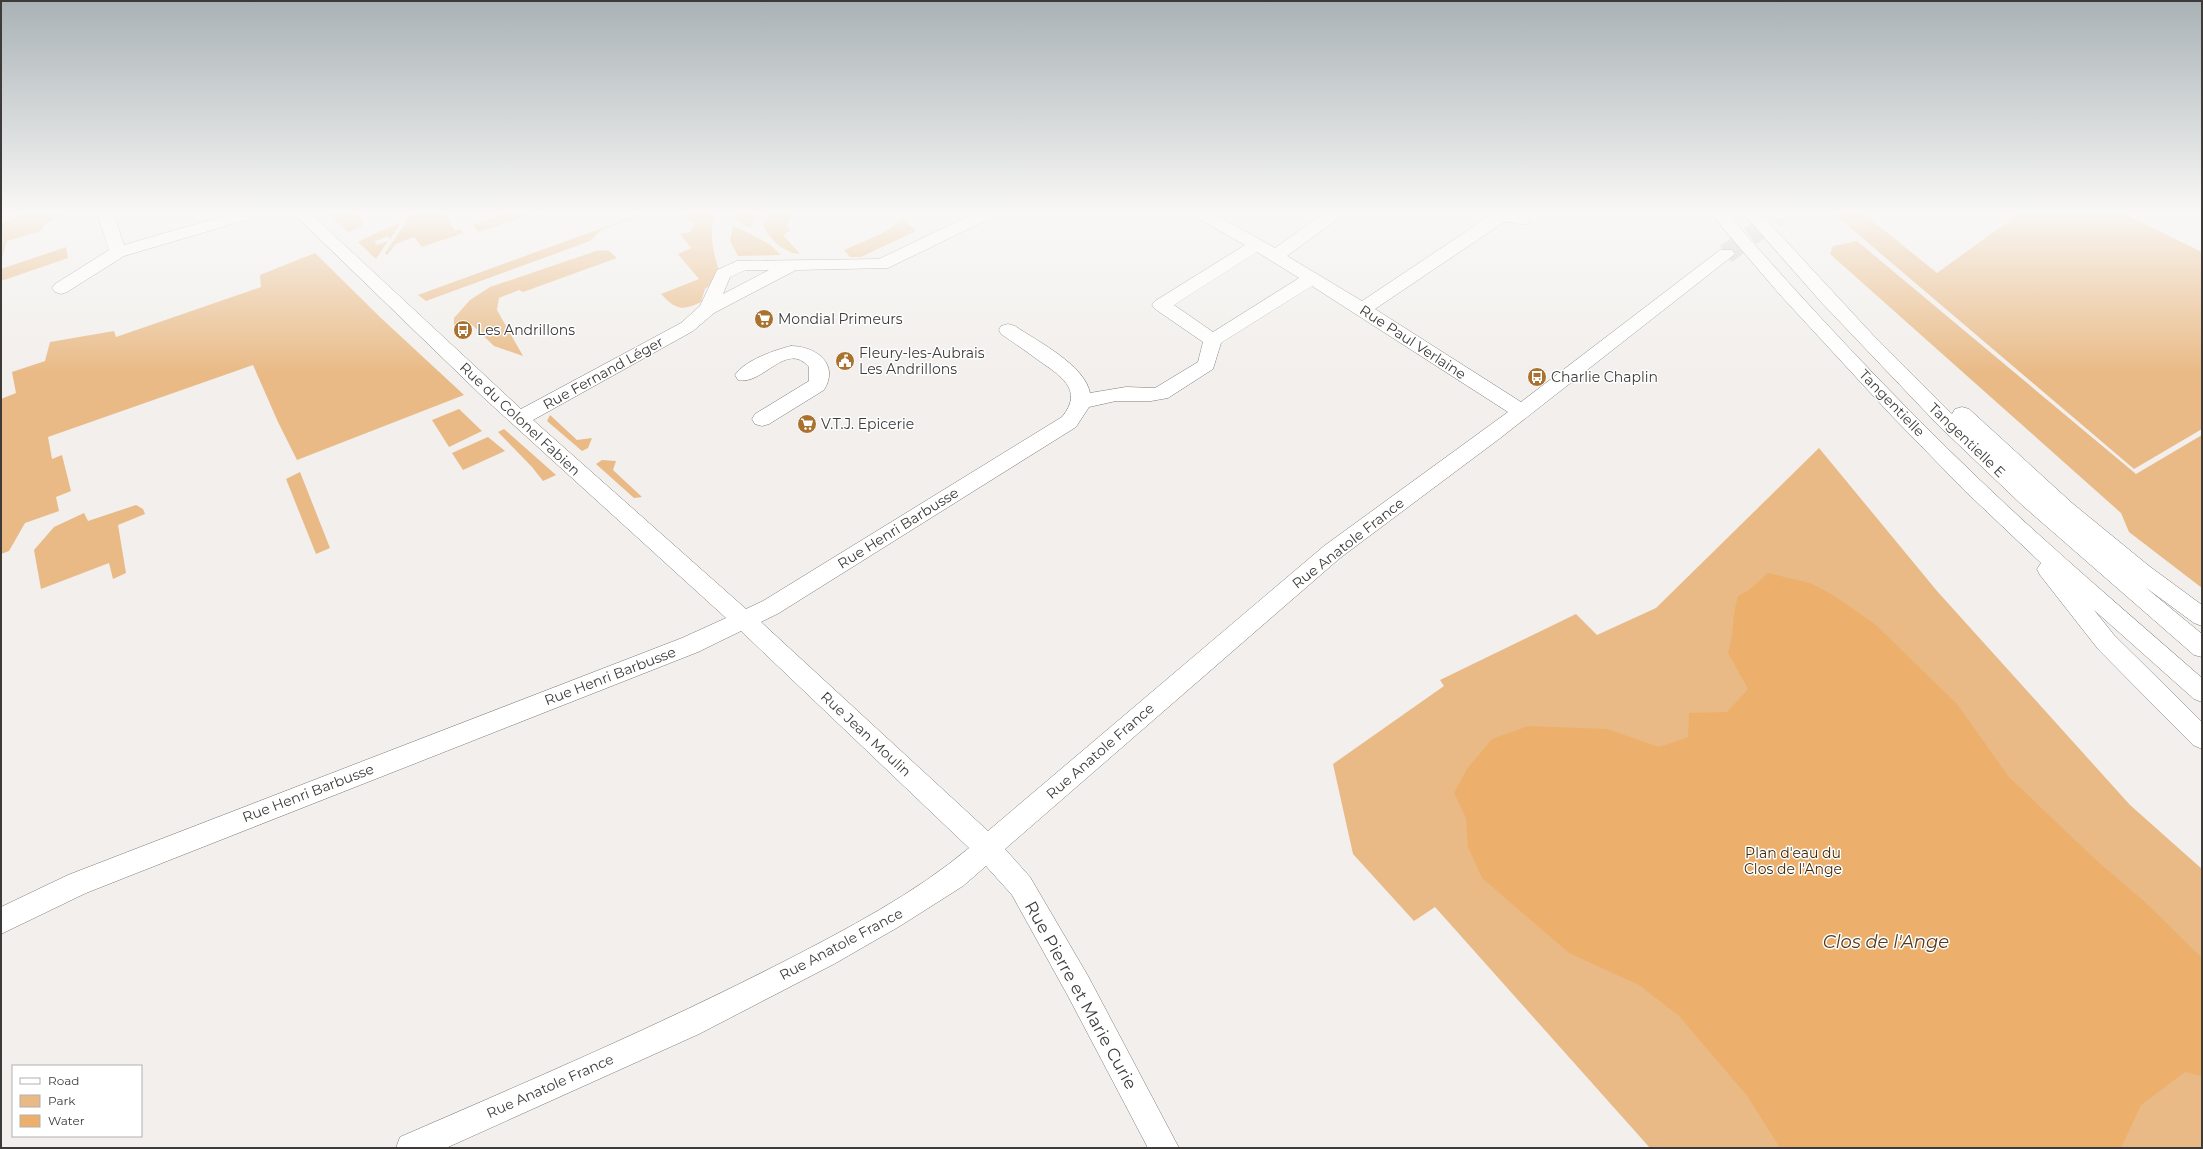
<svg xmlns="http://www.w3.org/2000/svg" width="2203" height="1149" font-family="Montserrat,sans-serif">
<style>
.green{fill:#e9ba86}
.water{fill:#ecb06c}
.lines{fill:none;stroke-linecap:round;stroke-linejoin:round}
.minor-tunnel{stroke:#cecbc8;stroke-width:20;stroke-dasharray:20 10;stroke-linecap:butt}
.minor-casing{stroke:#7f7d7a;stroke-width:1}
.major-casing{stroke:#7f7d7a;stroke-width:1}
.minor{fill:#fff;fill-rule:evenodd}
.major{fill:#fff;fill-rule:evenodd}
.labels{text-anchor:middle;stroke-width:3;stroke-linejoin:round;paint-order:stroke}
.poi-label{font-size:14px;fill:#3c3b3a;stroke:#fff;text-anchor:start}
.street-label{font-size:14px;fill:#3c3b3a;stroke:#fff}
.park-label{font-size:14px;fill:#41290a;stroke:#fff}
.near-street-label{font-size:17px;fill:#3c3b3a;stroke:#fff}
.near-water-label{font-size:18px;font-style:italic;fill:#533a1d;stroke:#fff}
</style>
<rect width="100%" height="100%" fill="#f2efec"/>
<path class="green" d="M21 213H67L44 225 41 231 7 241 1 262V223L21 216Z
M326 213H354L363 221 362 226 348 232Z
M417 213H444L455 231 461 229 463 233 422 247 414 237 396 244 387 255 385 253 409 218Z
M508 213H548L536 217 533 214 478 232 473 225Z
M643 213H648L601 230 590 241 426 301 418 295Z
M652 213 714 214C710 235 712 250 719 270L713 283 705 289 701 302C682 311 676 310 661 294L699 279 678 254 691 248 680 234 690 232 694 224 682 215Z
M738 213H754L756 218 750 228 736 220Z
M772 213H802L790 217 787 227 791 230 783 235 800 254C784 253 768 239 763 223Z
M1833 213H1863L1937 273 2020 213H2122L2202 252V429L2134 469Z
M903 219 916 231 861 257H850L844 250 881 234Z
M402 221 390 239 388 236 375 241 376 245 388 241 376 259 358 242Z
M733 225 769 244 781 255 738 256 730 241Z
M1857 241 2136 474 2202 435V588L2129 532 2121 513 1830 254 1833 246Z
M66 247 68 258 1 281V269Z
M608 250 617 258 523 292 519 290 499 298 497 310 523 356 494 346 471 324 454 325V318L470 300 490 287 596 251Z
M315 253 381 318 464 395 297 460 278 422 253 365 48 437 52 459 62 455 71 491 56 497 59 511 25 523 9 551 1 554V399L16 393 12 372 45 361 50 342 114 331 116 337 261 287 260 275Z
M459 409 482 431 449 447 432 420Z
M550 415 577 440 592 438 588 448 582 451 547 421Z
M504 429 556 475 543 481 532 467 498 432Z
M488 437 505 451 463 470 452 453Z
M1819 448 1937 591 2130 805 2202 869V1148H1650L1435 907 1414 921 1353 854 1333 764 1444 686 1440 680 1576 614 1597 635 1656 608Z
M602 460 616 461 613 470 642 497 634 498 596 464Z
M300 472 330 548 316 554 286 479Z
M136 505 143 509 145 514 118 525 126 573 113 579 109 563 41 589 34 550 54 527 84 513 88 521Z"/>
<path class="water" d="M1768 573 1810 583 1833 595 1876 625 1957 704 2009 777 2096 860 2146 903 2202 958V1076L2185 1072 2141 1105 2121 1148H1780L1748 1097 1679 1016 1639 985 1569 953 1482 878 1468 847 1466 818 1454 793 1467 769 1492 739 1528 726 1607 729 1659 747 1688 737 1689 713 1727 712 1748 689 1728 653C1734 634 1732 615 1738 596L1749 590Z"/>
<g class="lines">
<path class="minor-tunnel" d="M1726 254 1779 215"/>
<defs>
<path id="minor" d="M97 213H113L124 245 234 213H258L256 217 124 256 67 292 61 294 55 292 52 288 55 284 109 250Z
M293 213H310L521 409 681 323 700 306 717 270 737 261 879 259 975 213H995L993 217 888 268 796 270 714 313 693 331 533 420 746 609 763 601 1062 417C1085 389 1059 375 1038 360 1026 351 1014 343 1001 334L999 330 1001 326 1008 324 1015 326C1037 341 1085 365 1090 393L1126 387 1155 388 1198 362 1203 342 1155 309 1152 305 1155 301 1245 245 1195 217 1193 213H1213L1275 248 1324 213H1342L1340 217 1287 256 1362 301 1494 213C1505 211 1524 210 1530 220L1528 224C1519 226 1513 221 1504 222L1375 309 1521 402 1720 250H1732L1735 254 1499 439 1340 558 1005 849 1030 877 1088 976 1179 1148H1148L1068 996 1012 895 986 866 963 886 900 926 834 964 699 1034 446 1148H396L400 1137C529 1081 658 1026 783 962 847 929 914 894 969 848L741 631 698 652 86 893 1 934V907L68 875 682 638 726 618 484 398ZM1257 252 1299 278 1213 332 1174 305ZM746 270H769L723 294 730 277ZM1312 286 1508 412 1324 546 988 831 761 622 779 613 1076 427 1089 407 1116 401H1151L1168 398 1213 369 1221 343Z
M1772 213H1791C1787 220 1780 220 1773 219L1771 215Z
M791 346C816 346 840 364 824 390L769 424 762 426 755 424 752 419 755 414 809 381V367C786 340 763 386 738 380L735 375C745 360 775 350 791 346Z"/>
<path id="major" d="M1710 213H1727C1807 305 1891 395 1980 480 2051 548 2127 612 2202 678V702L2194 699 2094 610 2114 635 2202 722V749L2193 745 2098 649 2040 575 2037 569 2041 563 1964 490 1890 414 1782 297Z
M1743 213H1760L1873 335 1954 416 1952 414 1955 409 1962 407 1969 409 2072 503 2149 566 2202 605V626L2194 623 2145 587 2202 634V657L2194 655 2022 505 1939 426 1821 302Z"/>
</defs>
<use href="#minor" class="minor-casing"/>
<use href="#major" class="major-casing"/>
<use href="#minor" class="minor"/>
<use href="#major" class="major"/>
</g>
<linearGradient id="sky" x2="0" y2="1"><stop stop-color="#a9b2b6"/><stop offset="0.57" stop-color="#f9f8f6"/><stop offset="1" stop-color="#f9f8f6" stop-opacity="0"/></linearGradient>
<rect width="2203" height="373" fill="url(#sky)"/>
<defs>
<symbol id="supermarket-disc" viewBox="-11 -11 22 22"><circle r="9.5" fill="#aa722f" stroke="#fff"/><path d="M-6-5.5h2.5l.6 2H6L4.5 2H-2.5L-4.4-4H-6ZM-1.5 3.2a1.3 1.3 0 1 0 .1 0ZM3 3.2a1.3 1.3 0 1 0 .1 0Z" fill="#fff"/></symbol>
<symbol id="bus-disc" viewBox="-11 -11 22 22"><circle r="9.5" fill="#aa722f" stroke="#fff"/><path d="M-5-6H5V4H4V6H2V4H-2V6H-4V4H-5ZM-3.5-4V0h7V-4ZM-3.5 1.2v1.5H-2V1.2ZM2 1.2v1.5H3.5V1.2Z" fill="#fff"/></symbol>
<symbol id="civic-disc" viewBox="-11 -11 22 22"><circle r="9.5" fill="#aa722f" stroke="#fff"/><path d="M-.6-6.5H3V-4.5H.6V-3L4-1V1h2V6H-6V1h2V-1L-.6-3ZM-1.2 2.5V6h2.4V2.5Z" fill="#fff"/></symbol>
</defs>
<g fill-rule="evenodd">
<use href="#supermarket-disc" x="753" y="308" width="22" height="22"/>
<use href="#bus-disc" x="452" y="319" width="22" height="22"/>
<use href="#civic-disc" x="834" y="350" width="22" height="22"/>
<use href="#bus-disc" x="1526" y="366" width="22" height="22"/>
<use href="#supermarket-disc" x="796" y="413" width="22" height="22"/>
</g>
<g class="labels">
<g class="poi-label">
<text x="778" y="324">Mondial Primeurs</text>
<text x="477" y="335">Les Andrillons</text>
<text x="859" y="358">Fleury-les-Aubrais<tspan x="859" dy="16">Les Andrillons</tspan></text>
<text x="1551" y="382">Charlie Chaplin</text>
<text x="821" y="429">V.T.J. Epicerie</text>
</g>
<g class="street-label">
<text transform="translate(1413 342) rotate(33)" y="5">Rue Paul Verlaine</text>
<text transform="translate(603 373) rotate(-29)" y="5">Rue Fernand Léger</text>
<text transform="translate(1892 403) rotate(46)" y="5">Tangentielle</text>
<text transform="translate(520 419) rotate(43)" y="5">Rue du Colonel Fabien</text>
<text transform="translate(1967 440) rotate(44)" y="5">Tangentielle E</text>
<text transform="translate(898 528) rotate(-32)" y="5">Rue Henri Barbusse</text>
<text transform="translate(1348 543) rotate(-38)" y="5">Rue Anatole France</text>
<text transform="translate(610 676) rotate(-21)" y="5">Rue Henri Barbusse</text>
<text transform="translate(866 734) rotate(43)" y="5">Rue Jean Moulin</text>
<text transform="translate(1100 751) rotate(-41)" y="5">Rue Anatole France</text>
<text transform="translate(308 793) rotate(-21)" y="5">Rue Henri Barbusse</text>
<text transform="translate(841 944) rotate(-28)" y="5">Rue Anatole France</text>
<text transform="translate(550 1086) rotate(-24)" y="5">Rue Anatole France</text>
</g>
<g class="park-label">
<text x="1793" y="858">Plan d'eau du<tspan x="1793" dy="16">Clos de l'Ange</tspan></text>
</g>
<g class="near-street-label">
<text transform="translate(1081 995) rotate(61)" y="6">Rue Pierre et Marie Curie</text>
</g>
<g class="near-water-label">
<text x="1886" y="948">Clos de l'Ange</text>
</g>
</g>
<rect width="2203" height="1149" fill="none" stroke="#3c3b3a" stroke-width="4"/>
<rect x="12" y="1065" width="130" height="72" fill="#ffffff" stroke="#b1b1b0"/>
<rect x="20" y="1078" width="20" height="6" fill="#ffffff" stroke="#b1b1b0"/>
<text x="48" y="1085" font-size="12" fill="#3c3b3a">Road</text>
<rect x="20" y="1095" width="20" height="12" fill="#e9ba86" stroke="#b1b1b0"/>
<text x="48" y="1105" font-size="12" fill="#3c3b3a">Park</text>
<rect x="20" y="1115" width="20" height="12" fill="#ecb06c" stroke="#b1b1b0"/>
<text x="48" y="1125" font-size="12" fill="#3c3b3a">Water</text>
</svg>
